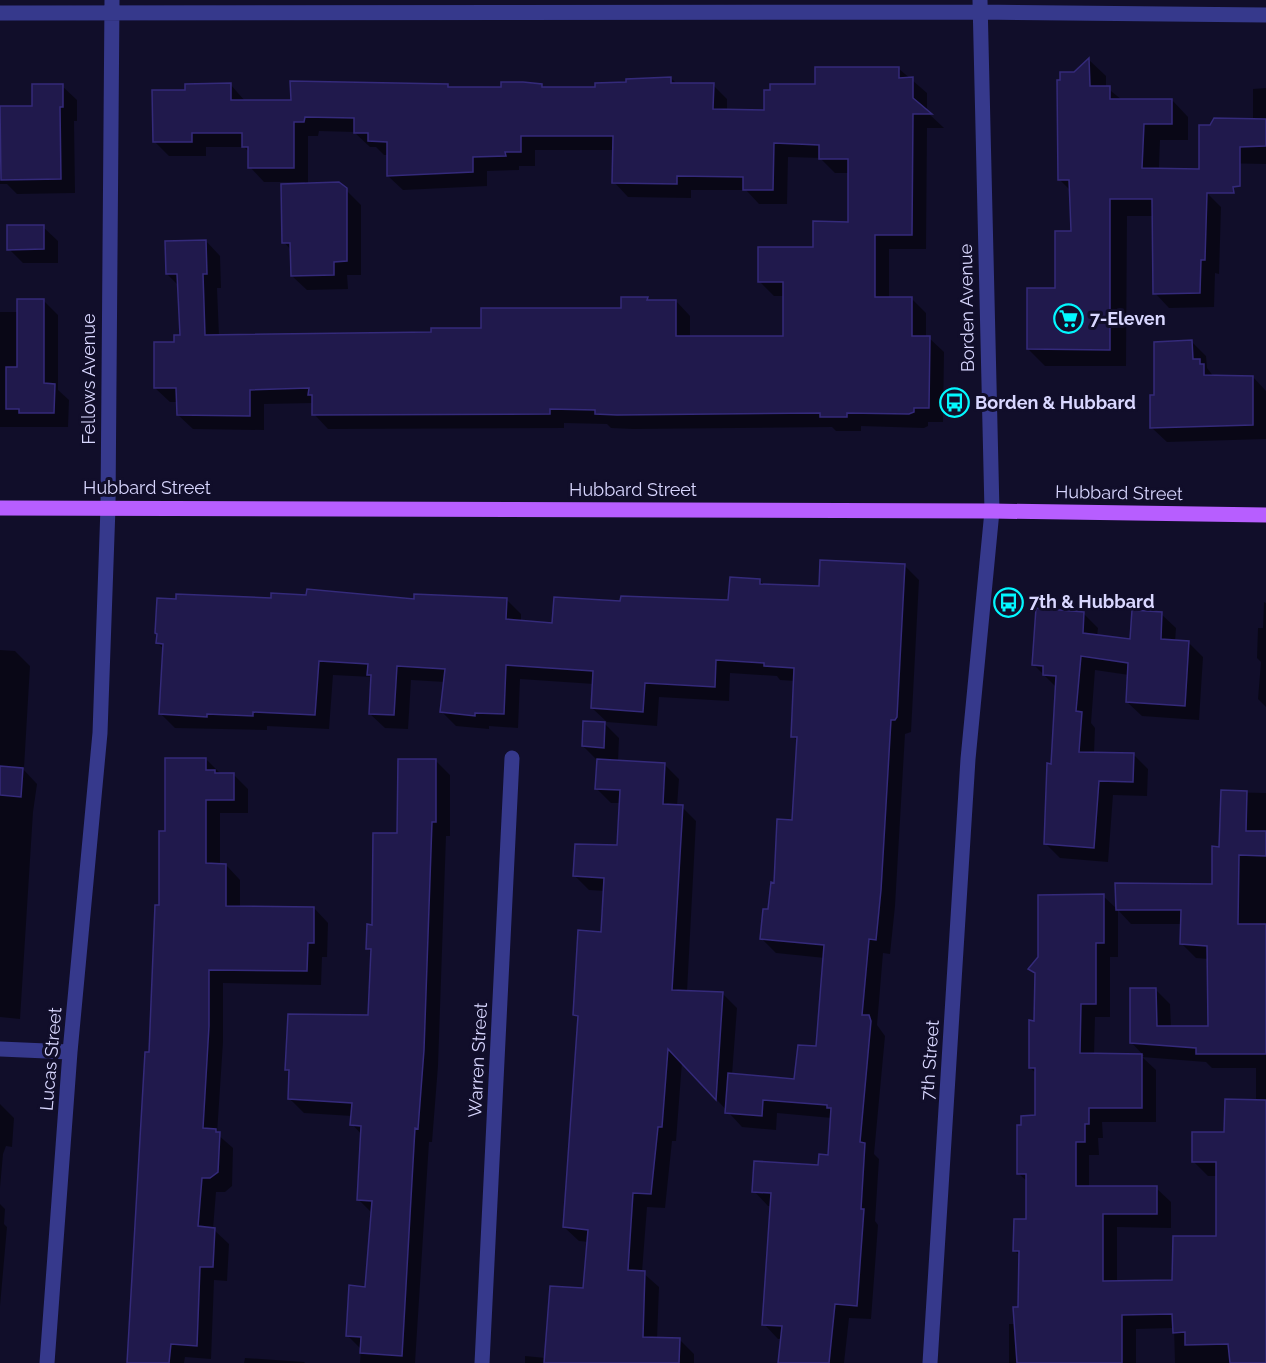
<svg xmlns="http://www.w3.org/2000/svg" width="1266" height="1363" font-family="Raleway,sans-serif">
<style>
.shadow{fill:#0007;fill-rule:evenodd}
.building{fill:#20194c;stroke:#342a7a;stroke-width:1.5}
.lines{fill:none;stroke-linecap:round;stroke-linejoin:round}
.minor{stroke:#36398c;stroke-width:15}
.major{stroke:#b75eff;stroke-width:15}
.labels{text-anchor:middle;stroke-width:6;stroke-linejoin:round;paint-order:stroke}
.street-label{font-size:18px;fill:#d9d7ff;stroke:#110e2a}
.poi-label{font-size:18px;font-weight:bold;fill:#d9d7ff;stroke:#110e2a;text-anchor:start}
</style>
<rect width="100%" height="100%" fill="#110e2a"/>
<path class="shadow" d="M1089 60 1106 76V87L1122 100H1172L1188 117V140H1160L1158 190 1206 192 1221 207 1219 274 1215 273 1214 307 1169 308 1155 293 1154 216H1127L1126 366H1045L1028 349 1056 290 1072 232 1071 191 1059 179 1074 74Z
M898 68 927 93V112L944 128H927L926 249H889V298H911L926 313V338H929L944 352 943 422H928V426L924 428 861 426V431H836L832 427 633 429 611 428 607 424 564 423V428L328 429 314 414 313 403 264 404V430L193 429 178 415V402H170L155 388 182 336 179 286 167 274 206 241 220 256 221 288H217L219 336 432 334 623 309 647 299 649 301H676L690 316V338L785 337V296H774L760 282 850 223 849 173H835L820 158 788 157 787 204H759L746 190H691V198L628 197 614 182V150H535V166H519V170L487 171V186L403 190 388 176 389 155H384L376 147H370L354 132 319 131 318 136H308V184L346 190 361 205V275H347L348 289 307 290 292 276 291 250 284 242 305 182H264L250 167V153L244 147H206V156H169L155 142 187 91 230 84 245 101H292L447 85 450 88 542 85 545 88H596L671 78 677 84 713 85 727 99V110L765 111 817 85Z
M62 86 77 100V121H74L75 193 17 194 7 184H0V108L33 107Z
M1266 88V164L1215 163 1210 126 1253 120V89Z
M43 227 58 241V263H23L9 249Z
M43 300 58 315V390L69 400 68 427H0V312H19Z
M1192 342 1206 356 1207 368 1214 377H1253L1266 391V439L1167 442 1152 428 1156 397Z
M904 565 919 580 911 732 905 734 895 906 890 954 883 953 877 1025 885 1036 874 1154 879 1159 875 1221 878 1225 871 1319 849 1318 844 1363H780L782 1339H778L764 1324 772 1206H768L754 1191 819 1167 829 1157 832 1118 777 1113 776 1130 742 1127 682 1062 676 1141H672L665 1208 647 1207 642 1272 659 1287 657 1339 680 1340 694 1354V1363H525V1356L546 1358 584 1290 589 1242 579 1241 564 1227 580 1020 574 1015 603 934 605 891 589 890 574 875 616 848 620 803H611L596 788 598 761 583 746 605 724 619 738 618 762 665 765 679 779 677 806 682 807 696 821 687 992 723 994 737 1008 732 1075 795 1080 817 1048 825 958 776 953 762 939 794 821 798 742 793 736 795 681 780 680 777 676 730 673 729 701 659 697 657 726 607 722 592 708 594 684 520 679 518 728 489 726V729L456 726 442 712 445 682 411 680 408 729 385 728 370 714 372 677 333 675 329 729 267 726V730L175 728 160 713 164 649 157 643 178 595 273 600H507L521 614V622L553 624 622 603 730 602 759 580 765 585 820 588Z
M1264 602 1266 603V707L1258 699 1261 662 1257 658 1258 628H1263Z
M1083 613 1098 628 1097 636 1131 641 1161 614 1176 628 1175 642H1188L1203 657 1199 720 1142 716 1127 702 1129 675 1095 670 1091 723 1095 728 1094 753 1133 754 1148 769 1147 796 1113 795 1108 862 1060 858 1045 843 1057 688 1033 664Z
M0 650 15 651 30 666 24 768H22L37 784 33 812 20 1019 0 1017Z
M206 759 220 773 233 774 248 789V813H220V865H226L240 880V908H314L328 923 327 957H322L321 985 223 983V1042L217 1134 233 1148 232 1186 225 1192H216L213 1229 229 1244 227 1281 214 1280 211 1359 185 1357 184 1363H128L166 833Z
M436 761 450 775V836H446L438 1066 432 1142H429L415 1363H360L361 1349 347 1335 367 1288 372 1213 359 1200 362 1135 352 1124V1116L304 1113 290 1099 291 1074 286 1070 369 1017 373 953 368 949 399 835Z
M1222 792 1266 793V1363H1175L1174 1328 1136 1329V1363H1009V1324H1015L1019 1309 1020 1256 1015 1251 1028 1220V1182L1019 1174 1037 1117V1074L1030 1068 1036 1022V976L1030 969 1103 896 1117 909 1213 885 1221 848ZM1118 910 1131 924H1182V944L1196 958 1208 959 1209 1028H1171L1170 1004 1156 990 1131 1042 1144 1056 1094 1055 1095 1017H1110V957H1118ZM1142 1057 1206 1062 1212 1068H1256V1101L1193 1161 1208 1176H1217L1218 1237 1174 1281 1117 1282V1227L1171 1228V1202L1156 1188H1089V1155H1099L1098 1138H1103L1102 1122H1156V1070Z
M0 1104 14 1118 12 1147 6 1146 3 1154 0 1188Z
M0 1204 5 1209 4 1224 7 1227 0 1306Z
M245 1358 304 1362 305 1363H244Z"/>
<path class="building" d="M1089 58 1090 86H1110V99H1172V124H1144L1142 168 1199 169V125H1210L1214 118 1266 119V146L1240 147V186L1233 187 1234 193H1207L1205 260H1201L1200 293 1153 294 1152 199H1110V350L1027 349V288H1055V231H1071L1069 180H1058L1057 80H1060V72H1074Z
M815 67H899V78L913 77V98L932 114H913L912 235H875V297H912V336H930L929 408H914V412L909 414 847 413V417H820V413L617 415 595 414V410L550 409V414L312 415V395H308L309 388 250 390V416L177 415 176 388H154V342H174V335H180L177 274H166L165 241 206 240 207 274H203L205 335 431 332V328H481V308H621V297H648L647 300H676V336H783V282H758V247H813V221L848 222V159H819V145L774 143 773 190H743V177L677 176V184L612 183 613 136H521V152H505L506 156 473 157V172L387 176V142L368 141V133H354V118L305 117 304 122H294V168H248V147H242V133H192V142H153L152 90H185V84L231 83V100H291L290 81 448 84V87H501V82H523L542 84V87H595V83L626 82V79L671 77V83H714L713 109 764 110V90H770V84H815Z
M32 84H63V107H60L61 179 1 180 0 106H32Z
M339 182 347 188V261L334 262V275L291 276 290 243H282L281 184Z
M7 225H44V249L7 250Z
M17 299H44V383L55 384 54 413H19V409H6V367H17Z
M1192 340 1193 359H1200V364H1204V375L1253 376V425L1150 428V395H1154V342Z
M820 560 905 564 897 717 895 720H891L881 890 876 940 869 939 862 1015H869L871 1021 860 1142 865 1143 861 1209H864L857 1306 835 1304 829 1363H778L782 1326 762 1325 771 1193 752 1192 754 1161 818 1165 819 1154 828 1155 831 1108H827V1105L763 1100 762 1116 725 1113 728 1073 794 1079 798 1045 816 1046 824 945 760 939 763 909H768L771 882 774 883 777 819 792 820 797 737H791L794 668 764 666V663L716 660 715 687 645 683 643 712 591 708 593 671 506 665 504 714 475 713V716L440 712 445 669 397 666 394 715 369 714 371 675H367L368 664 319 661 315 715 253 712V716L207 714V717L159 714 163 644 156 643 157 634 155 633 157 598 176 599V594L271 598V593L306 595 307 589 414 599V594L507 598 506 619 552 623 554 597 620 601 621 596 728 600 730 577 760 579V584L819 586Z
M1036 608 1084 612 1083 633 1130 639 1132 610 1162 612 1161 639 1189 641 1185 706 1126 702 1128 663 1081 656 1076 711 1082 712 1079 752 1134 753 1133 782 1099 781 1094 848 1044 844 1047 763 1051 764 1056 676 1043 675V666L1032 665Z
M583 721 605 722 604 748 582 746Z
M165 758H206V770H215V773H234V800H206V863L226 864V906L314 907V943H308L307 971 209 970V1026L203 1128 216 1129V1132H220L218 1172 210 1178H202L198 1226 215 1228 213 1267H200L197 1346 171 1344 169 1363H127L145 1052H149L155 905H159V831H165Z
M398 759H436V822H432L424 1050 418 1129 415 1128 402 1356 360 1353 361 1337 346 1336 349 1285 365 1287 372 1201 357 1200 361 1126 350 1125 352 1103 288 1099 289 1070H285L288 1014 368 1015 371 949H366L367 924 372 925 373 833H397Z
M597 759 665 763 663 804 683 805 672 990 723 992 716 1100 668 1049 662 1127H658L651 1194 633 1193 628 1270 645 1271 643 1337 680 1338 679 1363H544L550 1286 583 1288 588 1230 563 1227 578 1016 573 1015 578 930 601 932 604 878 573 876 575 844 617 845 620 790 595 789Z
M0 766 23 768 21 797 0 795Z
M1221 790 1247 791 1246 831H1266V856L1239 855 1238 924H1266V1054H1196V1048L1130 1043V988H1156L1157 1026H1208L1207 946 1180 944 1181 910H1116L1115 883 1212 884V846L1219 847Z
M1104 894V943H1096V1004H1081L1080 1053 1142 1054V1108H1089V1124H1085V1142H1076V1186H1157V1214H1103V1281L1172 1280 1173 1236H1216V1162H1192V1132H1224L1225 1099 1266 1100V1363H1230L1228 1344 1185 1345V1332L1173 1333 1172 1314 1122 1315V1363H1017L1013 1307H1018L1019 1251H1013L1014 1219H1026V1174H1017V1125H1021V1116L1035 1115V1068H1029V1020L1034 1021 1035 973 1028 969 1038 957V895Z"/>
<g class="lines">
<path class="minor" d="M0 13 979 12 1266 15
M0 1049 70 1052
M47 1363 70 1052 100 733 108 507 112 0
M482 1363 512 758
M930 1363 968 759 992 511 980 0"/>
<path class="major" d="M0 508 992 511 1266 515"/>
</g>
<defs>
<symbol id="supermarket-ring" viewBox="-11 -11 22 22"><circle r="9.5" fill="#110e2a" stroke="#03f8ff" stroke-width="1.5"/><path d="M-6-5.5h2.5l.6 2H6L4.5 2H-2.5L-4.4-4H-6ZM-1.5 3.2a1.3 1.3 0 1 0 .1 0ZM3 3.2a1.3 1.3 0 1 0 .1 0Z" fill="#03f8ff"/></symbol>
<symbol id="bus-ring" viewBox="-11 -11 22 22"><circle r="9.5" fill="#110e2a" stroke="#03f8ff" stroke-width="1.5"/><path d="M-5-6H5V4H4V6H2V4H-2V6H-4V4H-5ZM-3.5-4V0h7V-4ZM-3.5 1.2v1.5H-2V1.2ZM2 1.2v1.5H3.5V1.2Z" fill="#03f8ff"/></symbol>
</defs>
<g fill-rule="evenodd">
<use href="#supermarket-ring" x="1052" y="302" width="33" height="33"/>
<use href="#bus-ring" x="938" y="386" width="33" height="33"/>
<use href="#bus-ring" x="992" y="586" width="33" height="33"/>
</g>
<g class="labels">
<g class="street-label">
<text transform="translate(967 308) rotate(-91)" y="6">Borden Avenue</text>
<text transform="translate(89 379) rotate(-90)" y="6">Fellows Avenue</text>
<text x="147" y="494">Hubbard Street</text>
<text x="633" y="496">Hubbard Street</text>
<text transform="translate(1119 493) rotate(1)" y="6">Hubbard Street</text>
<text transform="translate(51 1059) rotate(-85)" y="6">Lucas Street</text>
<text transform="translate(478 1060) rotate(-87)" y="6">Warren Street</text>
<text transform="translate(930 1060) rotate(-86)" y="6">7th Street</text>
</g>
<g class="poi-label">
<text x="1090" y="325">7-Eleven</text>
<text x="975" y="409">Borden &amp; Hubbard</text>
<text x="1029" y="608">7th &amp; Hubbard</text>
</g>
</g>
</svg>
